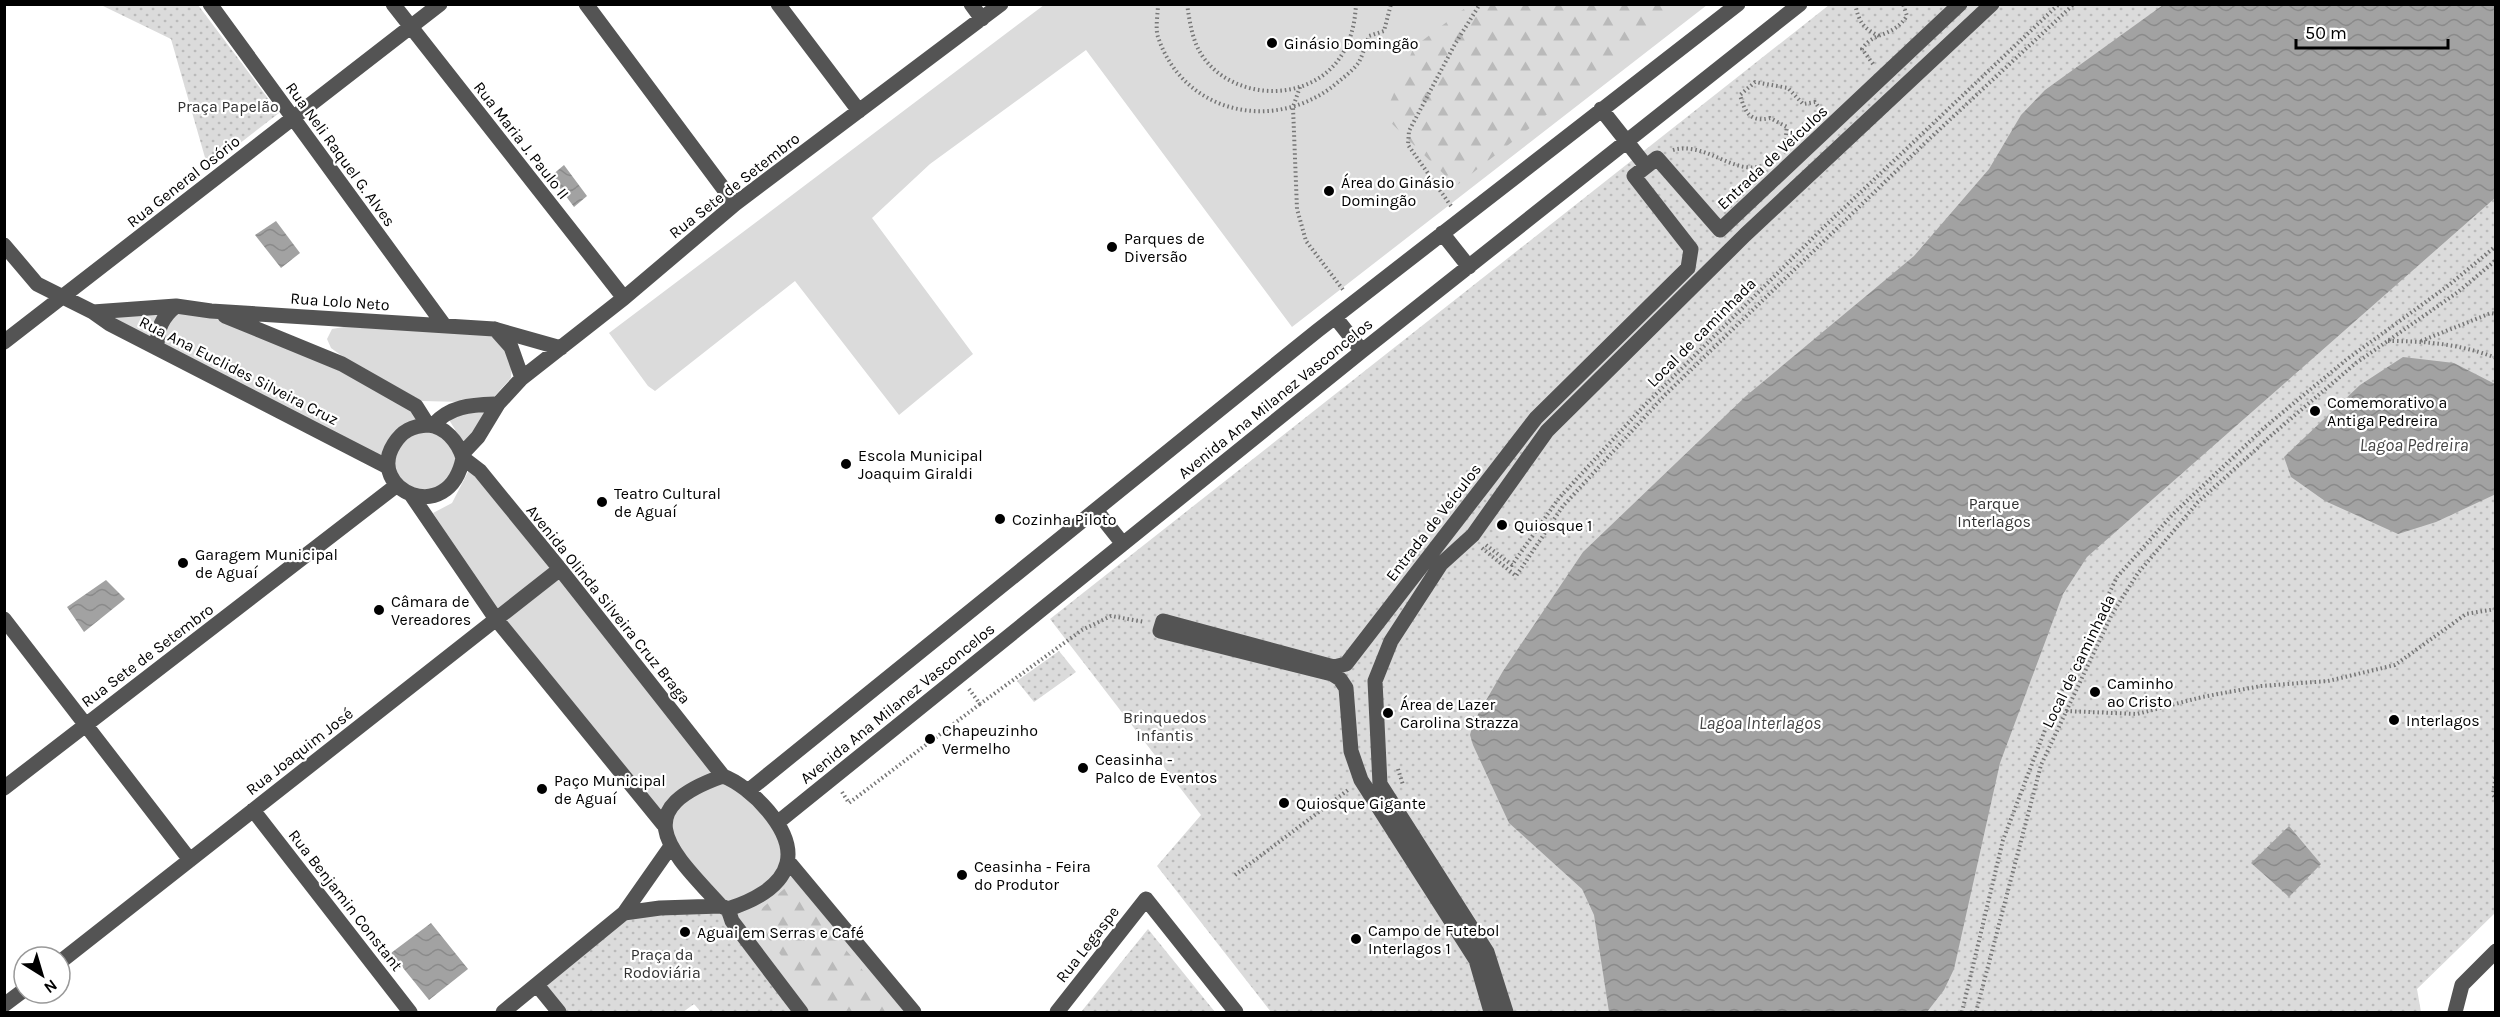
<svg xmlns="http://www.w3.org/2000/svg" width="2500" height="1017" font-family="Karla,sans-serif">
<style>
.green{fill:#dbdbdb}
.forest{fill:url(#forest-firs)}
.park{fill:url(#park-dots)}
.water{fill:url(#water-waves)}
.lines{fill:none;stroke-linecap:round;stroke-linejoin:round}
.path{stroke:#767676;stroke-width:4;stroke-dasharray:1.5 3;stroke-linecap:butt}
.minor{stroke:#545454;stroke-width:15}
.poi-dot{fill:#000;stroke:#fff;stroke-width:2}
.labels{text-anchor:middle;stroke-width:4.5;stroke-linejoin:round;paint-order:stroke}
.poi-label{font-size:16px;fill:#000;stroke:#fff;text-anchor:start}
.park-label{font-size:16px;fill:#323232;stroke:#fff}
.street-label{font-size:16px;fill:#000;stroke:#fff}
.water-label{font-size:18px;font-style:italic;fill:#434343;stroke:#fff}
</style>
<defs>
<pattern id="forest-firs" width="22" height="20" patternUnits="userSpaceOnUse" patternTransform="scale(1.5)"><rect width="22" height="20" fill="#dbdbdb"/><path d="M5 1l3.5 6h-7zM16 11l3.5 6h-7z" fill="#bababa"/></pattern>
<pattern id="park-dots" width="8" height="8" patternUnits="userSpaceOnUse" patternTransform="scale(1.5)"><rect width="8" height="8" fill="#dbdbdb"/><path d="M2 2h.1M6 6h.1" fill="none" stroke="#bababa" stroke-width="1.8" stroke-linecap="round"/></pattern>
<pattern id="water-waves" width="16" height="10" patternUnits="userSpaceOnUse" patternTransform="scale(1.5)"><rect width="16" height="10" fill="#a2a2a2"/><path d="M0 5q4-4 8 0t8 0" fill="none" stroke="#8a8a8a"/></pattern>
</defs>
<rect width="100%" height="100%" fill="#fff"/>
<path class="green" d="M1044 5H1707L1292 327 1086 50 930 164 872 218 973 354 899 415 795 281 655 391 648 386 609 333Z
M176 306 157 347 110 324 114 309Z
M211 313 341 368 421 415 383 462 160 342 169 314Z
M355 325 491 335 501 343 512 362 511 378 493 398 463 402 422 401 349 361 331 348 327 339 332 329Z
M491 409 466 447 446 415Z
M436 429 457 453 453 481 427 495 399 483 393 451 402 437Z
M470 468 719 774 663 816 499 617 433 513 452 503Z
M723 779 747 792 782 842 780 875 729 906 673 844 671 810Z
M788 868 907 1012H805L732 911Z"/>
<path class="forest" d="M1469 5V4L1686 5 1456 186 1384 116 1414 47Z
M791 883 897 1012H824L752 917Z"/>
<path class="park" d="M101 5H198L279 113 208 168 171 39Z
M1829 5H2495V913L2417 989 2421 1012H1271L1157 866 1201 815 1050 619Z
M1059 651 1076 672 1034 702 1017 681Z
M723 912 797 1012H701L694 1004 683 1012H563L542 986 627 918 663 913Z
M1148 929 1215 1012H1081Z"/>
<path class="water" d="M2163 5H2495V198L2087 557 2063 594 2000 763 1954 969 1944 990 1927 1012H1609L1594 915 1582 889 1509 823 1473 745 1470 735 1473 723 1503 671 1583 552 1746 396 1914 256 1989 169 2021 115 2045 90Z
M564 165 587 196 574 207 551 176Z
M276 221 300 253 281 268 255 235Z
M2403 357 2454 363 2495 384 2496 494 2436 522 2398 534 2325 501 2291 477 2284 457 2360 385Z
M106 580 125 599 84 632 67 607Z
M2289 826 2321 864 2289 897 2251 863Z
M431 923 468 969 429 1000 391 953Z"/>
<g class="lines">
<path class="path" d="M1158 4C1158 14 1155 28 1158 37 1183 112 1270 133 1332 87 1340 80 1353 71 1359 62 1363 54 1366 44 1369 36L1384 31 1391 4
M1187 4C1190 23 1192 41 1203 57 1236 103 1314 103 1343 53 1352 37 1355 22 1356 4
M1855 4C1859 22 1863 28 1879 36
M1873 64 1862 49C1875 30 1891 39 1907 16L1903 4
M1300 87 1293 107 1297 209 1306 241 1344 291
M1785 144 1787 127 1770 118C1750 123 1745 112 1740 95L1755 82 1788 88 1803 104 1815 102 1821 111
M1673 150C1705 141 1733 175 1762 166
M1451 206 1408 145 1409 131 1455 44 1480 4
M2388 341C2425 341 2461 344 2496 358
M2421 341 2491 313 2496 314
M1486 545 1512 565 1559 498 1643 407 1825 226 2059 4
M1482 548 1516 576 1563 506 1665 395 1926 142 2074 4
M969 689 980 704 1082 630 1111 616 1145 622
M2066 711 2137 714 2202 697 2261 686 2328 681 2395 665 2466 614 2496 609
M1398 769 1403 785
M2496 773 2493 795 2496 798
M842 792 849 803 980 704
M1235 875 1348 790
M1962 1012 2003 840 2053 709 2117 577 2172 515 2265 427 2346 360 2449 285 2496 246
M1976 1012 2041 765 2112 614 2138 573 2198 502 2274 433 2356 363 2458 292 2496 260"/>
<path class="minor" d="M210 4 444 325
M393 4 624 298
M586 4 735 204
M778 4 859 111
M971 4 982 19
M1601 109 1646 166
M1442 233 1469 267
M4 245 37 284 93 312
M225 316 342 364 416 406 428 425
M1335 317 1362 351
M495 329 511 347 522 378
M4 342 440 4
M157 347C157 329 162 317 176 306
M428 425C445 426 458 442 463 458 449 528 365 490 394 444 402 431 412 426 428 425Z
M433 425C451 405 472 405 498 404
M462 454 478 437 498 404 522 378 624 298 735 204 1001 4
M463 458 480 471 560 569 723 776
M388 467 110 324 93 312 176 306 211 311 494 329 561 348
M412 496 496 619 663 824
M1096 510 1123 544
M4 619 190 860
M723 776C750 786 795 830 787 863 781 888 750 902 728 909L721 906C672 852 624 811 723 776Z
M4 788 397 485
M749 790 1317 331 1738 4
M253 810 410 1012
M777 823 1362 351 1800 4
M788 861 914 1012
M728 909 732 921 801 1012
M624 913 660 908 721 906
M60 962 560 569
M537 985 559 1012
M4 1005 24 990
M503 1012 624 913 671 846
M1057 1012 1146 899 1236 1012
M1491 1012 1476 960 1361 780 1351 751 1346 688 1340 679 1332 674 1160 631 1163 621 1334 667 1346 664 1536 418 1688 268 1691 249 1634 176 1657 158 1720 230 1960 4
M1506 1012 1487 952 1380 784 1375 681 1391 641 1441 564 1473 535 1547 431 1745 235 1992 4
M2455 1012 2462 985 2496 951"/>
</g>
<g class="poi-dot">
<circle cx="1272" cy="43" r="6"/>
<circle cx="1329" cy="191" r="6"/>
<circle cx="1112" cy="247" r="6"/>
<circle cx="2315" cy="411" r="6"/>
<circle cx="846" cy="464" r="6"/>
<circle cx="602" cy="502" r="6"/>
<circle cx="1000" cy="519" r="6"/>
<circle cx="1502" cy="525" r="6"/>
<circle cx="183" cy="563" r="6"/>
<circle cx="379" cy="610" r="6"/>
<circle cx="2095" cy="692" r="6"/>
<circle cx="1388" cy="713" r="6"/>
<circle cx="2394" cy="720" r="6"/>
<circle cx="930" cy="739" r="6"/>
<circle cx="1083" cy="768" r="6"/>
<circle cx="542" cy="789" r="6"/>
<circle cx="1284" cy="803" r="6"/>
<circle cx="962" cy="875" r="6"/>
<circle cx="685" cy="932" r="6"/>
<circle cx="1356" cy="939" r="6"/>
</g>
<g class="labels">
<g class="poi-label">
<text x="1284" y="49">Ginásio Domingão</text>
<text x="1341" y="188">Área do Ginásio<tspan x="1341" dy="18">Domingão</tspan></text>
<text x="1124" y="244">Parques de<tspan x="1124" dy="18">Diversão</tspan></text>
<text x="2327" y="408">Comemorativo a<tspan x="2327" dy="18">Antiga Pedreira</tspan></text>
<text x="858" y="461">Escola Municipal<tspan x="858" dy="18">Joaquim Giraldi</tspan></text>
<text x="614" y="499">Teatro Cultural<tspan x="614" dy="18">de Aguaí</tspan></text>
<text x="1012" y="525">Cozinha Piloto</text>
<text x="1514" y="531">Quiosque 1</text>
<text x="195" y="560">Garagem Municipal<tspan x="195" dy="18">de Aguaí</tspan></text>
<text x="391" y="607">Câmara de<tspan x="391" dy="18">Vereadores</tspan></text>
<text x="2107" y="689">Caminho<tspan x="2107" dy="18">ao Cristo</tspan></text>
<text x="1400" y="710">Área de Lazer<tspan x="1400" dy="18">Carolina Strazza</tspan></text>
<text x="2406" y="726">Interlagos</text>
<text x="942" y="736">Chapeuzinho<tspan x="942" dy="18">Vermelho</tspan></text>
<text x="1095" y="765">Ceasinha -<tspan x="1095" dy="18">Palco de Eventos</tspan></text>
<text x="554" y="786">Paço Municipal<tspan x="554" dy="18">de Aguaí</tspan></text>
<text x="1296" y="809">Quiosque Gigante</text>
<text x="974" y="872">Ceasinha - Feira<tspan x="974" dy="18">do Produtor</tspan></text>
<text x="1368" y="936">Campo de Futebol<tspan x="1368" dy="18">Interlagos 1</tspan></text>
<text x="697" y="938">Aguai em Serras e Café</text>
</g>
<g class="park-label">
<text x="228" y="112">Praça Papelão</text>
<text x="1994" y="509">Parque<tspan x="1994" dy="18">Interlagos</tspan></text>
<text x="1165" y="723">Brinquedos<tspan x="1165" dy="18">Infantis</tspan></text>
<text x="662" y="960">Praça da<tspan x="662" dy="18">Rodoviária</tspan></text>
</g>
<g class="street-label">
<text transform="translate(522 140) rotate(52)" y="6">Rua Maria J. Paulo II</text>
<text transform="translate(341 154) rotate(54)" y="6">Rua Neli Raquel G. Alves</text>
<text transform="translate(1772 157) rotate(-43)" y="6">Entrada de Veículos</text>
<text transform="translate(183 181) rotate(-38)" y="6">Rua General Osório</text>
<text transform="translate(734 185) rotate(-38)" y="6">Rua Sete de Setembro</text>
<text transform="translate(340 301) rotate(4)" y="6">Rua Lolo Neto</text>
<text transform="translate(1701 332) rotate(-45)" y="6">Local de caminhada</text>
<text transform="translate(239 370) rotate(27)" y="6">Rua Ana Euclides Silveira Cruz</text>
<text transform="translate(1275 398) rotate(-39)" y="6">Avenida Ana Milanez Vasconcelos</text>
<text transform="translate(1433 522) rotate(-52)" y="6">Entrada de Veículos</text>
<text transform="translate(609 604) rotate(51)" y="6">Avenida Olinda Silveira Cruz Braga</text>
<text transform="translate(147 655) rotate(-37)" y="6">Rua Sete de Setembro</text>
<text transform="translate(2078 661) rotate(-64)" y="6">Local de caminhada</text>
<text transform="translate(897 703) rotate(-39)" y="6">Avenida Ana Milanez Vasconcelos</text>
<text transform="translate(299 751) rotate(-38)" y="6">Rua Joaquim José</text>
<text transform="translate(346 900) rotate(52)" y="6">Rua Benjamin Constant</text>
<text transform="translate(1087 944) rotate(-52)" y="6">Rua Legaspe</text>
</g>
<g class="water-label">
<text x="2414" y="451">Lagoa Pedreira</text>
<text x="1760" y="729">Lagoa Interlagos</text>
</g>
</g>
<rect width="2500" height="1017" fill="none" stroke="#000000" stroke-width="12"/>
<g transform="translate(42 975) rotate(143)"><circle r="28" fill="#ffffff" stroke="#999999" stroke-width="1.5"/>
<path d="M0-4.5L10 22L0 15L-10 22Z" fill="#000000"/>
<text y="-9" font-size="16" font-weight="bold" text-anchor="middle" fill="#000000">N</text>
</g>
<path d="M2296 39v9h152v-9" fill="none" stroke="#000000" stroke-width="3"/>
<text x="2305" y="39" font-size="18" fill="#000000" stroke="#ffffff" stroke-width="4.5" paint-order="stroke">50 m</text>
</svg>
